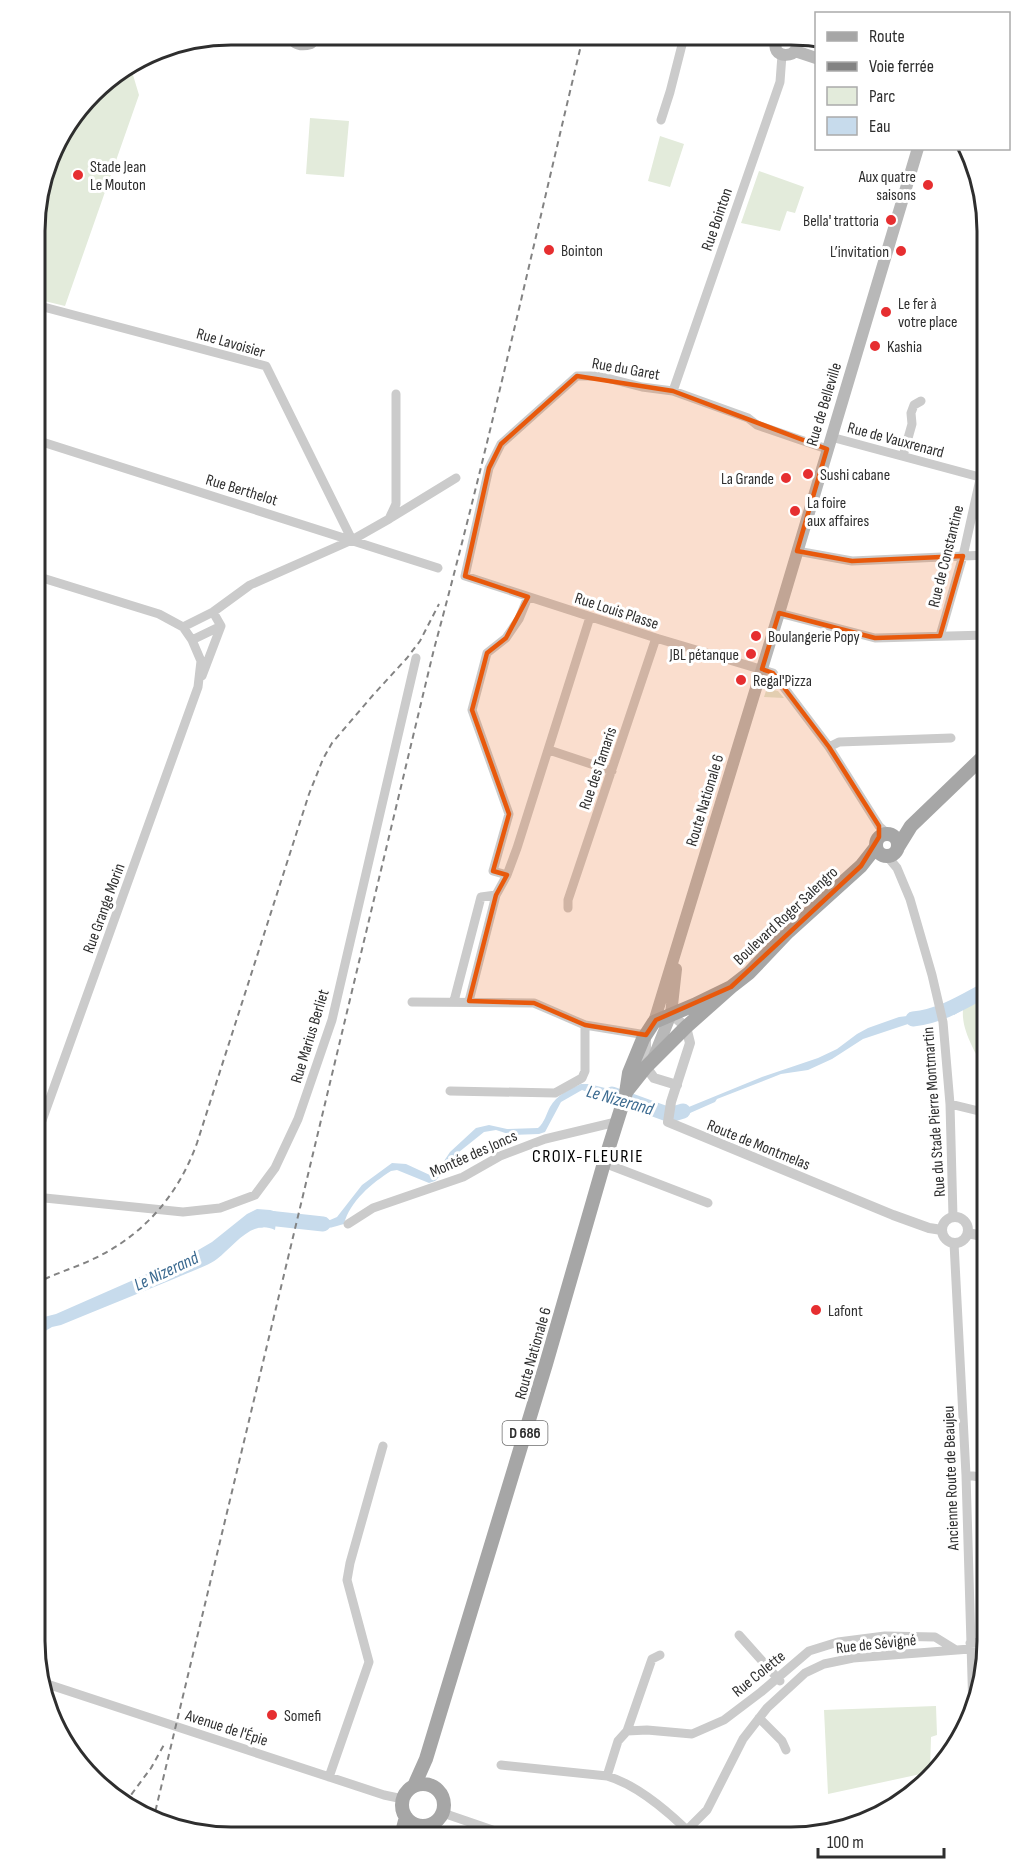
<svg xmlns="http://www.w3.org/2000/svg" width="1022" height="1872" font-family="'Sofia Sans Condensed',sans-serif">
<style>
.green{fill:#e3ebdb}
.water{fill:#c7dbec}
.lines{fill:none;stroke-linecap:round;stroke-linejoin:round}
.river{stroke:#c7dbec;stroke-width:15}
.minor{stroke:#cbcbcb;stroke-width:9}
.tertiary{stroke:#cbcbcb;stroke-width:10}
.secondary{stroke:#b8b8b8;stroke-width:12}
.primary{stroke:#a6a6a6;stroke-width:14}
.rail{stroke:#838383;stroke-width:2;stroke-dasharray:6 4.5;stroke-linecap:butt}
.marked{fill:#e8590c;fill-opacity:0.2;stroke:#e8590c;stroke-width:4.5;stroke-linejoin:round}
.poi-dot{fill:#e62e30;stroke:#fff;stroke-width:2}
.labels{text-anchor:middle;stroke-width:6;stroke-linejoin:round;paint-order:stroke}
.shield{fill:#fff;stroke:#6d6d6d;stroke-width:1.5}
.shield-label{font-size:15px;font-weight:bold;fill:#2e2e2e}
.poi-label{font-size:16px;fill:#2e2e2e;stroke:#fff;text-anchor:start}
.street-label{font-size:16px;fill:#2e2e2e;stroke:#fff}
.water-label{font-size:18px;font-style:italic;fill:#3b6a90;stroke:#fff}
.neighbourhood-label{font-size:18px;letter-spacing:1.5px;fill:#000;stroke:#fff}
.rim{fill:none;stroke:#2e2e2e;stroke-width:3}
</style>
<rect width="100%" height="100%" fill="#fff"/>
<path class="green" d="M130 65 139 95 65 306 36 299V206L55 144 101 84Z
M310 118 349 121 344 177 306 174Z
M660 136 684 144 670 187 648 181Z
M759 171 804 187 795 213 787 211 780 231 741 223Z
M769 682 773 686V690L778 691 784 698 764 697Z
M987 994V1075C978 1056 961 1032 963 1010Z
M936 1706 937 1735 931 1737 930 1772 828 1794 824 1710Z"/>
<path class="water" d="M987 987V994L954 1015 951 1003C960 996 965 990 977 994Z
M932 1013 933 1019 917 1021 863 1039 832 1059 808 1070 781 1074 717 1099 715 1102 681 1117H674L676 1110 679 1111 762 1077 818 1058 837 1049 857 1034 868 1028 899 1017Z
M581 1084H589L621 1092 617 1103 582 1090 561 1102 545 1132 539 1134 512 1135 496 1130 484 1132 459 1152 441 1175 435 1181 429 1183 397 1170 391 1171C372 1183 350 1201 344 1224 324 1230 323 1229 302 1226L303 1221 324 1219 330 1220 337 1217 362 1185 392 1163 406 1164 432 1176 436 1173 450 1152 476 1128 489 1125 507 1129 538 1128C545 1122 546 1114 550 1107 557 1095 569 1089 581 1084Z
M638 1099 654 1106 664 1108 661 1119 635 1108Z
M257 1209 270 1210 283 1214 276 1222 275 1230C252 1218 233 1247 217 1259 206 1267 189 1272 176 1278 138 1294 99 1309 61 1325L52 1327 35 1337V1323L44 1317 56 1314 188 1256 212 1242 247 1214Z"/>
<g class="lines">
<path class="river" d="M913 1019C941 1016 963 1002 987 989
M612 1094 670 1115 683 1111
M261 1220 268 1218 323 1224"/>
<path class="minor" d="M661 120 670 92 684 37
M36 305 266 366 352 540
M673 391 780 82 782 55
M831 437 987 479
M36 440 438 568
M827 449 757 425 748 418 673 391 642 387 599 376H577L501 444 489 468 465 576 656 638 773 673 829 747 879 826 888 834
M903 456 912 424 911 413 914 405 921 401
M389 519 456 478
M797 551 852 561 987 555
M779 613 875 638 987 635
M183 627 213 612 250 585 352 540 389 519 396 504V394
M940 636 963 556 987 448
M192 640 221 626 213 612
M202 676 221 626
M829 747 839 742 951 738
M549 750 612 771
M887 856 897 868 910 899 932 975 943 1022 950 1104 953 1217
M507 875 493 871 509 814 472 710 487 653 506 638 519 619 528 597
M496 895 507 875 517 848 590 617
M568 908V900L656 638
M454 1001 481 897 496 895 469 1001
M412 1002 534 1003 585 1025
M450 1091 555 1093 582 1078 585 1071V1025L646 1035
M950 1104 987 1113
M35 1140 198 687 201 661 192 640 183 627 159 614 36 576
M604 1163 708 1203
M35 1197 183 1212 220 1208 255 1195 275 1168 298 1119 332 1020 416 658
M348 1224 373 1208 463 1177 500 1156 545 1139 616 1122
M954 1243 966 1475 973 1711
M966 1475 987 1478
M739 1635 780 1681
M970 1643 987 1642
M41 1682 384 1795 403 1799
M759 1718 782 1741 786 1750
M627 1731 652 1659 660 1655
M501 1765 607 1776C638 1785 671 1814 694 1837
M607 1776 618 1741 627 1731 647 1730 692 1734 724 1720 761 1692 809 1651 838 1642 885 1636 935 1637 956 1650
M329 1777 369 1662 347 1580 350 1563 383 1446
M443 1813 513 1837
M687 1830 707 1810 743 1739 767 1708 805 1673 824 1664 853 1658 970 1649"/>
<path class="tertiary" d="M671 1014 686 1027 690 1043 671 1102 668 1122 893 1215 929 1228 942 1230
M646 1036V1067L654 1078 677 1085
M942 1230a13 13 0 1 1 26 0a13 13 0 1 1-26 0Z
M968 1233 987 1237"/>
<path class="secondary" d="M290 35C294 44 301 46 311 43L317 35
M758 38 777 41
M779 38C763 61 809 60 793 38
M795 51 816 58
M654 1022 779 613 918 148
M653 1059 671 1014 676 969"/>
<path class="primary" d="M876 845a11 11 0 1 1 22 0a11 11 0 1 1-22 0Z
M898 847 911 826 987 753
M627 1091 646 1067 686 1027 731 987 749 973 788 932 861 866 876 847
M402 1805a21 21 0 1 1 42 0a21 21 0 1 1-42 0Z
M414 1786 426 1759 546 1364 604 1163 626 1093 629 1073 643 1039 654 1022 694 1005 731 987
M401 1836 406 1817"/>
<path class="rail" d="M35 1284C53 1274 72 1269 91 1260 142 1237 178 1196 197 1143L309 794 323 759 332 743 374 694 407 658 420 641 439 604
M125 1803 151 1768 165 1743
M153 1821 434 649C489 447 534 241 583 37"/>
</g>
<path class="marked" d="M577 376 673 391 827 449 797 551 852 561 963 556 940 636 875 638 779 613 762 669 773 673 829 747 879 826V837L861 866 731 987 656 1020 646 1035 585 1025 534 1003 469 1001 496 895 507 875 493 871 509 814 472 710 487 653 506 638 528 597 465 576 489 468 501 444Z"/>
<g class="poi-dot">
<circle cx="78" cy="175" r="6"/>
<circle cx="928" cy="185" r="6"/>
<circle cx="891" cy="220" r="6"/>
<circle cx="549" cy="250" r="6"/>
<circle cx="901" cy="251" r="6"/>
<circle cx="886" cy="312" r="6"/>
<circle cx="875" cy="346" r="6"/>
<circle cx="808" cy="474" r="6"/>
<circle cx="786" cy="478" r="6"/>
<circle cx="795" cy="511" r="6"/>
<circle cx="756" cy="636" r="6"/>
<circle cx="751" cy="654" r="6"/>
<circle cx="741" cy="680" r="6"/>
<circle cx="816" cy="1310" r="6"/>
<circle cx="272" cy="1715" r="6"/>
</g>
<g class="labels">
<rect class="shield" x="502.5" y="1421" width="45" height="24" rx="4.5"/>
<g class="shield-label">
<text x="525" y="1438">D 686</text>
</g>
<g class="poi-label">
<text x="90" y="172">Stade Jean<tspan x="90" dy="18">Le Mouton</tspan></text>
<text x="916" y="182" text-anchor="end">Aux quatre<tspan x="916" dy="18">saisons</tspan></text>
<text x="879" y="226" text-anchor="end">Bella' trattoria</text>
<text x="561" y="256">Bointon</text>
<text x="889" y="257" text-anchor="end">L’invitation</text>
<text x="898" y="309">Le fer à<tspan x="898" dy="18">votre place</tspan></text>
<text x="887" y="352">Kashia</text>
<text x="820" y="480">Sushi cabane</text>
<text x="774" y="484" text-anchor="end">La Grande</text>
<text x="807" y="508">La foire<tspan x="807" dy="18">aux affaires</tspan></text>
<text x="768" y="642">Boulangerie Popy</text>
<text x="739" y="660" text-anchor="end">JBL pétanque</text>
<text x="753" y="686">Regal'Pizza</text>
<text x="828" y="1316">Lafont</text>
<text x="284" y="1721">Somefi</text>
</g>
<g class="street-label">
<text transform="translate(716 219) rotate(-71)" y="6">Rue Bointon</text>
<text transform="translate(231 342) rotate(16)" y="6">Rue Lavoisier</text>
<text transform="translate(626 368) rotate(10)" y="6">Rue du Garet</text>
<text transform="translate(823 404) rotate(-73)" y="6">Rue de Belleville</text>
<text transform="translate(896 439) rotate(15)" y="6">Rue de Vauxrenard</text>
<text transform="translate(242 489) rotate(17)" y="6">Rue Berthelot</text>
<text transform="translate(945 556) rotate(-76)" y="6">Rue de Constantine</text>
<text transform="translate(617 610) rotate(18)" y="6">Rue Louis Plasse</text>
<text transform="translate(597 768) rotate(-71)" y="6">Rue des Tamaris</text>
<text transform="translate(704 800) rotate(-73)" y="6">Route Nationale 6</text>
<text transform="translate(103 908) rotate(-70)" y="6">Rue Grange Morin</text>
<text transform="translate(785 915) rotate(-43)" y="6">Boulevard Roger Salengro</text>
<text transform="translate(309 1036) rotate(-73)" y="6">Rue Marius Berliet</text>
<text transform="translate(933 1112) rotate(-94)" y="6">Rue du Stade Pierre Montmartin</text>
<text transform="translate(759 1144) rotate(22)" y="6">Route de Montmelas</text>
<text transform="translate(473 1153) rotate(-24)" y="6">Montée des Joncs</text>
<text transform="translate(532 1353) rotate(-74)" y="6">Route Nationale 6</text>
<text transform="translate(950 1478) rotate(-92)" y="6">Ancienne Route de Beaujeu</text>
<text transform="translate(876 1643) rotate(-6)" y="6">Rue de Sévigné</text>
<text transform="translate(758 1673) rotate(-39)" y="6">Rue Colette</text>
<text transform="translate(227 1727) rotate(18)" y="6">Avenue de l'Épie</text>
</g>
<g class="water-label">
<text transform="translate(620 1100) rotate(16)" y="6">Le Nizerand</text>
<text transform="translate(166 1271) rotate(-25)" y="6">Le Nizerand</text>
</g>
<g class="neighbourhood-label">
<text x="588" y="1162">CROIX-FLEURIE</text>
</g>
</g>
<path d="M0 0H1022V1872H0ZM231 45H791A186 186 0 0 1 977 231V1641A186 186 0 0 1 791 1827H231A186 186 0 0 1 45 1641V231A186 186 0 0 1 231 45Z" fill="#fff" fill-rule="evenodd"/>
<path class="rim" d="M231 45H791A186 186 0 0 1 977 231V1641A186 186 0 0 1 791 1827H231A186 186 0 0 1 45 1641V231A186 186 0 0 1 231 45Z"/>
<rect x="815" y="12" width="195" height="138" fill="#ffffff" stroke="#ababab" stroke-width="1.5"/>
<rect x="827" y="32" width="30" height="9" fill="#a6a6a6" stroke="#ababab" stroke-width="1.5"/>
<text x="869" y="42" font-size="18" fill="#2e2e2e">Route</text>
<rect x="827" y="62" width="30" height="9" fill="#838383" stroke="#ababab" stroke-width="1.5"/>
<text x="869" y="72" font-size="18" fill="#2e2e2e">Voie ferrée</text>
<rect x="827" y="87" width="30" height="18" fill="#e3ebdb" stroke="#ababab" stroke-width="1.5"/>
<text x="869" y="102" font-size="18" fill="#2e2e2e">Parc</text>
<rect x="827" y="117" width="30" height="18" fill="#c7dbec" stroke="#ababab" stroke-width="1.5"/>
<text x="869" y="132" font-size="18" fill="#2e2e2e">Eau</text>
<path d="M818 1848v9h126v-9" fill="none" stroke="#2e2e2e" stroke-width="3"/>
<text x="827" y="1848" font-size="18" fill="#2e2e2e" stroke="#ffffff" stroke-width="4.5" paint-order="stroke">100 m</text>
</svg>
